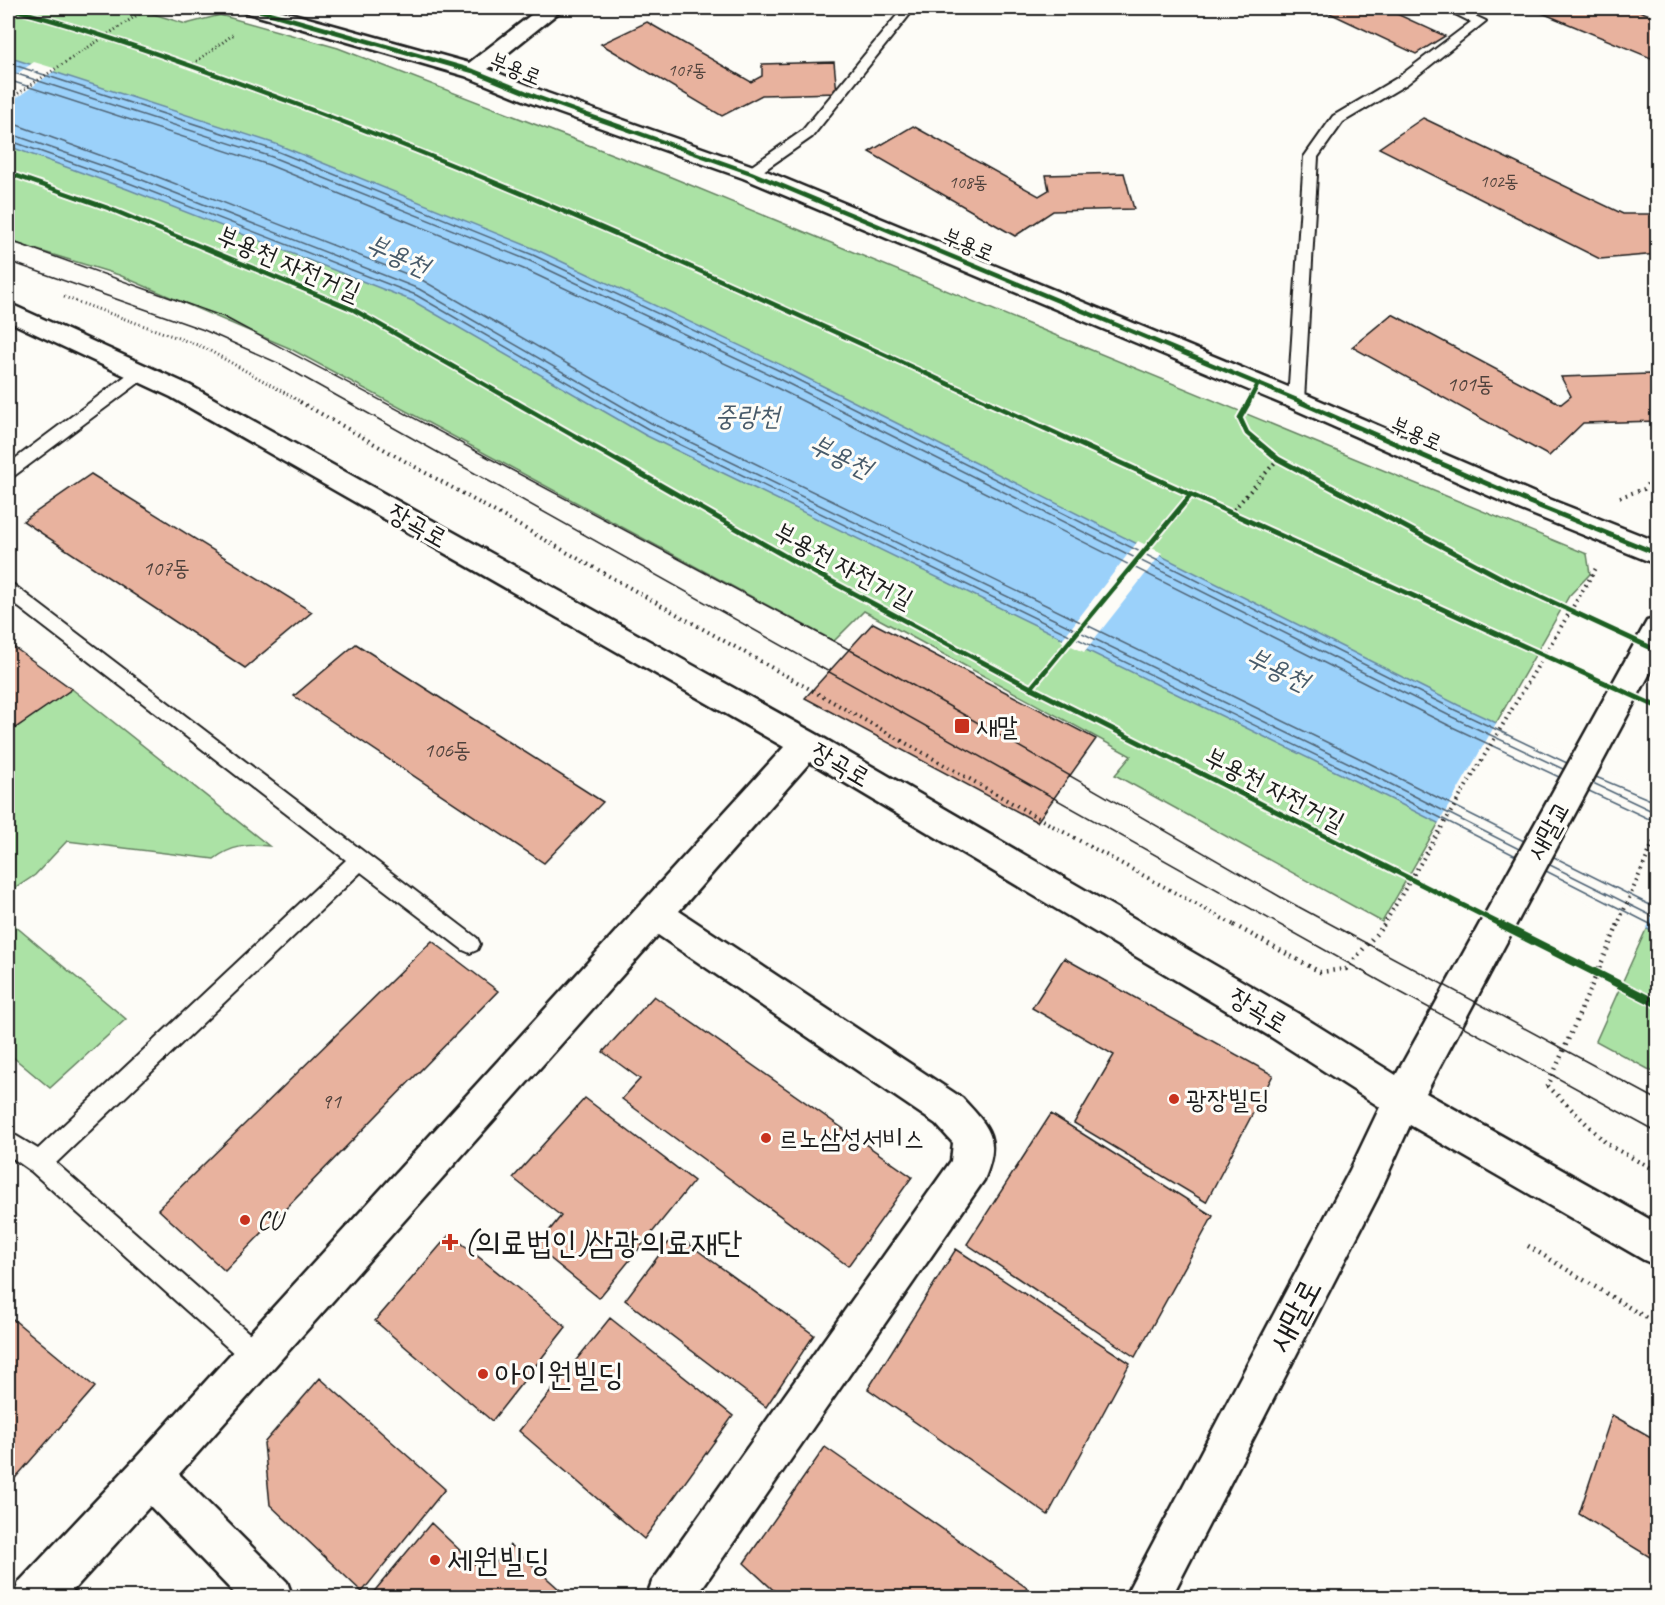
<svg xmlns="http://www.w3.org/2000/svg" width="1665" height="1605" font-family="Caveat,'Poor Story',sans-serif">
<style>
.green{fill:#abe2a5;stroke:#647f60;stroke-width:1.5}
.water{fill:#9bd1fa;stroke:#6889a1;stroke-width:1.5}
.pier{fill:#fdfcf7}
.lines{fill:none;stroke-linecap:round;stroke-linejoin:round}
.shore{stroke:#4f6475;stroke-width:1.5}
.building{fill:#e8b29e;stroke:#1c1c1c;stroke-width:1.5}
.service-casing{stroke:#1c1c1c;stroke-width:4}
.minor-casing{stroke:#1c1c1c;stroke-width:5}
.path-far2{stroke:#1c1c1c;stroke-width:3;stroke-dasharray:1 3;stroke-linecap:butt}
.path-far1{stroke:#1c1c1c;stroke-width:4;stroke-dasharray:1.5 4.5;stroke-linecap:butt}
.path{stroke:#1c1c1c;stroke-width:4.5;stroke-dasharray:1.5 5;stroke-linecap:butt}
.service{fill:#fdfcf7;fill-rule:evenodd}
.minor{fill:#fdfcf7;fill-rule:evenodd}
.tram{stroke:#1c1c1c;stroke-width:1.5}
.cycleway-far2-casing{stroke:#fdfcf7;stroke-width:8}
.cycleway-far1-casing{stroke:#fdfcf7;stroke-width:9}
.cycleway-casing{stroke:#fdfcf7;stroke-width:11}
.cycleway-far2{stroke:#1b5e20;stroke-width:4.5}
.cycleway-far1{stroke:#1b5e20;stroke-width:5}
.cycleway{stroke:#1b5e20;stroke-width:8}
.poi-dot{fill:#c8321e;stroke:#fdfcf7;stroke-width:2}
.labels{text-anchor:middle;stroke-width:6;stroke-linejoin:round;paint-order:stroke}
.far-number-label{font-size:18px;fill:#4f423c}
.far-street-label{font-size:22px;fill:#1c1c1c;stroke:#fdfcf7}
.number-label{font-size:22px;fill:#4f423c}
.street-label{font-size:26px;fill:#1c1c1c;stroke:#fdfcf7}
.poi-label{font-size:26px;fill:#1c1c1c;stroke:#fdfcf7;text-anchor:start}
.water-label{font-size:27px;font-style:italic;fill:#485b6a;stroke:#fdfcf7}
.near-poi-label{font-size:32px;fill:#1c1c1c;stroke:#fdfcf7;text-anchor:start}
.near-street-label{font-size:32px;fill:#1c1c1c;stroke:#fdfcf7}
</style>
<rect width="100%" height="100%" fill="#fdfcf7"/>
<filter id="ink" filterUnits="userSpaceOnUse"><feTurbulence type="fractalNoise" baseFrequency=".0167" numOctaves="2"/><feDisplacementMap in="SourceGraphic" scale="12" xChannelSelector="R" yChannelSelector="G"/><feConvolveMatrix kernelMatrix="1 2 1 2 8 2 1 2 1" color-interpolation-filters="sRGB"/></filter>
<g filter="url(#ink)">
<path class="green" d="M8 8H134L186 24 220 15 338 48 666 175 1587 554 1590 574 1569 596 1382 922 1115 775 1131 756 864 611 834 641 289 348 119 275 8 241Z
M72 689 269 846C248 844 231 846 214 859L67 841 35 875 8 893V733Z
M1657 905V1074L1596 1041Z
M8 920 126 1019 50 1088 8 1053Z"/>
<path class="water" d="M8 57 276 144 535 249 781 365 1458 705 1657 798V934L1345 776 645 435 413 301 127 189 8 146Z"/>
<path class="pier" d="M34 62 57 69 8 104V80Z
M1138 541 1162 553 1084 652 1061 641Z
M1498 720 1658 795 1657 905 1645 932 1437 826Z"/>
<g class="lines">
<path class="shore" d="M8 63 274 150 533 255 778 370 1455 710 1567 763
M8 71 272 157 530 261 775 377 1452 717 1563 769
M8 80 269 165 526 270 771 385 1448 725 1559 777
M8 124 17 125 135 168 422 280 656 415 1355 756 1524 841
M8 133 132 176 419 289 651 423 1351 764 1519 849
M8 140 129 183 416 295 648 429 1348 771 1516 856
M1596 777 1658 803
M1593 783 1650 810 1658 811
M1589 791 1647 818 1658 820
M1554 857 1658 909
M1550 865 1658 919
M1546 871 1658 928"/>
</g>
<path class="building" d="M1319 8H1384L1445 36 1416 54Z
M1530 8H1631L1658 18V61Z
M647 22 751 82 762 76V64L834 62 837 93 762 95 722 116 601 44Z
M1423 118 1623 214H1658V254L1600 259 1379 148Z
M913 126 1039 196 1049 190 1046 175 1124 173 1134 209 1053 211 1015 236 869 152Z
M1392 314 1561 404 1571 396 1561 377 1649 374 1658 390V421L1583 423 1549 456 1352 347Z
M91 474 312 612 245 668 23 521Z
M873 623 1096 739 1037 822 805 698Z
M8 643 72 689 8 733Z
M356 644 603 802 544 863 294 696Z
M432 941 498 991 225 1271 158 1209Z
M1064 958 1273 1075 1206 1202 1074 1123 1114 1055 1032 1008Z
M654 996 912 1177 848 1266 622 1099 640 1079 603 1052Z
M585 1098 694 1181 599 1298 536 1247 561 1216 513 1178Z
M1051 1114 1213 1216 1135 1357 967 1244Z
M450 1234 566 1327 492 1421 375 1321Z
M675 1234 814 1335 766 1407 625 1300Z
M956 1249 1130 1363 1048 1515 868 1389Z
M8 1315 95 1387 10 1484 8 1482Z
M610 1318 733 1416 644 1539 519 1431Z
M320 1378 445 1489 362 1592 270 1505 264 1443Z
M1612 1415 1658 1441V1562L1579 1514Z
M825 1447 1027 1588 1021 1598H782L744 1563Z
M431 1523 486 1575 510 1545 569 1598H376L372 1594Z"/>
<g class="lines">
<defs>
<path id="service" d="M903 8H915L812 137 756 176H746L744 173 746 170 802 131Z
M1443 8H1458L1486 21 1407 84 1343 122 1318 157 1304 400 1302 404H1290L1288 400 1304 157 1333 116 1397 78 1471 22Z
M142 367 150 372 148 376 14 476 8 478V464L136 368Z
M8 583 14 585 477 938 480 944 477 950 470 953 463 950 361 872 56 1163 265 1347 268 1356 265 1365 256 1368 247 1365 31 1171 8 1155V1131L38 1149 346 860 8 599Z"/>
<path id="minor" d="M241 8H272L469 63 540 8H562L559 12 488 69 547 93 759 168 1305 394 1539 495 1658 542V565L1519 509 1287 406 743 178 531 103 465 76 244 12Z
M8 303 189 385 818 735 1297 1013 1396 1075 1647 621 1658 618V658L1426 1093 1658 1224V1266L1644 1260 1410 1125 1378 1196 1171 1598H1124L1350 1170 1380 1107 1271 1037 810 762 679 911 962 1098C990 1128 1001 1139 984 1180L695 1598H646L652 1582 951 1161 953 1143 936 1124 658 935 179 1474 287 1582 293 1598H239L150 1506 66 1598H13L19 1582 134 1460 784 747 171 397 8 321Z"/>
</defs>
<use href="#service" class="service-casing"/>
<use href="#minor" class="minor-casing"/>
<path class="path-far2" d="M161 8 186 13 217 12
M190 66 234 34
M8 100 148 8
M8 177 11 174
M64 297 203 347 303 403"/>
<path class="path-far1" d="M300 402 1060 830 1236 926
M1620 497 1644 489 1658 469
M1230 514 1278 459
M1383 926 1596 568
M1617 926 1658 832"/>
<path class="path" d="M1234 925 1320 972 1346 969 1384 925
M1618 925 1548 1086 1607 1144 1658 1172
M1528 1246 1658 1325"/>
<use href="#service" class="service"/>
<use href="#minor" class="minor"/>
<path class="tram" d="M8 240 224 317 867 659 1284 899 1658 1100
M8 261 204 330 280 364 1389 986 1658 1133"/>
<defs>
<path id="cycleway-far2" d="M8 8C106 34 201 69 296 104 533 192 761 298 990 403
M251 8 473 71 539 98 751 173 1304 403
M8 173 108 208 354 310 517 403
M1248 403 1258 384"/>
<path id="cycleway-far1" d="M515 402 797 563 1031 688 1504 926
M987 402 1658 707
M1249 402 1240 418 1247 433 1278 459 1507 581 1658 651
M1300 402 1529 502 1658 554
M1031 688 1190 496"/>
<path id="cycleway" d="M1501 925 1658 1004"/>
</defs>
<use href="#cycleway-far2" class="cycleway-far2-casing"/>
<use href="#cycleway-far1" class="cycleway-far1-casing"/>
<use href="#cycleway" class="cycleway-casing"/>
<use href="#cycleway-far2" class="cycleway-far2"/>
<use href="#cycleway-far1" class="cycleway-far1"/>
<use href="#cycleway" class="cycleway"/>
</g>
</g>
<g class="poi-dot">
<rect x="954" y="718" width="16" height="16" rx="3"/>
<circle cx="1174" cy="1099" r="6"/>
<circle cx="766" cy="1138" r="6"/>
<circle cx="245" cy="1220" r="6"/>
<path d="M447 1233h6v6h6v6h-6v6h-6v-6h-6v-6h6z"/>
<circle cx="483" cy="1374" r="6"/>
<circle cx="435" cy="1560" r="6"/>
</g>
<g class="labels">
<g class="far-number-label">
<text x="687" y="76">107동</text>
<text x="1499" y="187">102동</text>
<text x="968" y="188">108동</text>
</g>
<g class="far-street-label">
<text transform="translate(516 68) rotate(22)" y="8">부용로</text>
<text transform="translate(969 244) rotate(23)" y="8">부용로</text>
<text transform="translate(1417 433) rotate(24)" y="8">부용로</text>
</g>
<g class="number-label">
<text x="1470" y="391">101동</text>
<text x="166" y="575">107동</text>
<text x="447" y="757">106동</text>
<text x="331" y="1108">91</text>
</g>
<g class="street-label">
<text transform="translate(289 263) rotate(23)" y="9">부용천 자전거길</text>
<text transform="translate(418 525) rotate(29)" y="9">장곡로</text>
<text transform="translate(844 565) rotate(28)" y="9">부용천 자전거길</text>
<text transform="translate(841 764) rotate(30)" y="9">장곡로</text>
<text transform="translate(1275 789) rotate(27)" y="9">부용천 자전거길</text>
<text transform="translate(1548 830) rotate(-61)" y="9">새말교</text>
<text transform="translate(1259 1010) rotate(31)" y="9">장곡로</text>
</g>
<g class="poi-label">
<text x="976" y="735">새말</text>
<text x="1186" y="1108">광장빌딩</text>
<text x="778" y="1147">르노삼성서비스</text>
<text x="257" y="1229">CU</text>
</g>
<g class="water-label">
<text transform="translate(398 255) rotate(24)" y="9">부용천</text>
<text x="747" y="425">중랑천</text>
<text transform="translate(841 456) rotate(26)" y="9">부용천</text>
<text transform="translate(1278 669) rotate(26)" y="9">부용천</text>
</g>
<g class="near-poi-label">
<text x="464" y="1253">(의료법인)삼광의료재단</text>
<text x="495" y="1385">아이원빌딩</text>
<text x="447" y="1571">세원빌딩</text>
</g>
<g class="near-street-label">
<text transform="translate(1294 1315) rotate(-62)" y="11">새말로</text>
</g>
</g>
<rect width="1665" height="1605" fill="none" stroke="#fdfcf7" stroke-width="30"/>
<rect x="15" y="15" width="1635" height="1575" fill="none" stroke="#1c1c1c" stroke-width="2" filter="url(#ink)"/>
</svg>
